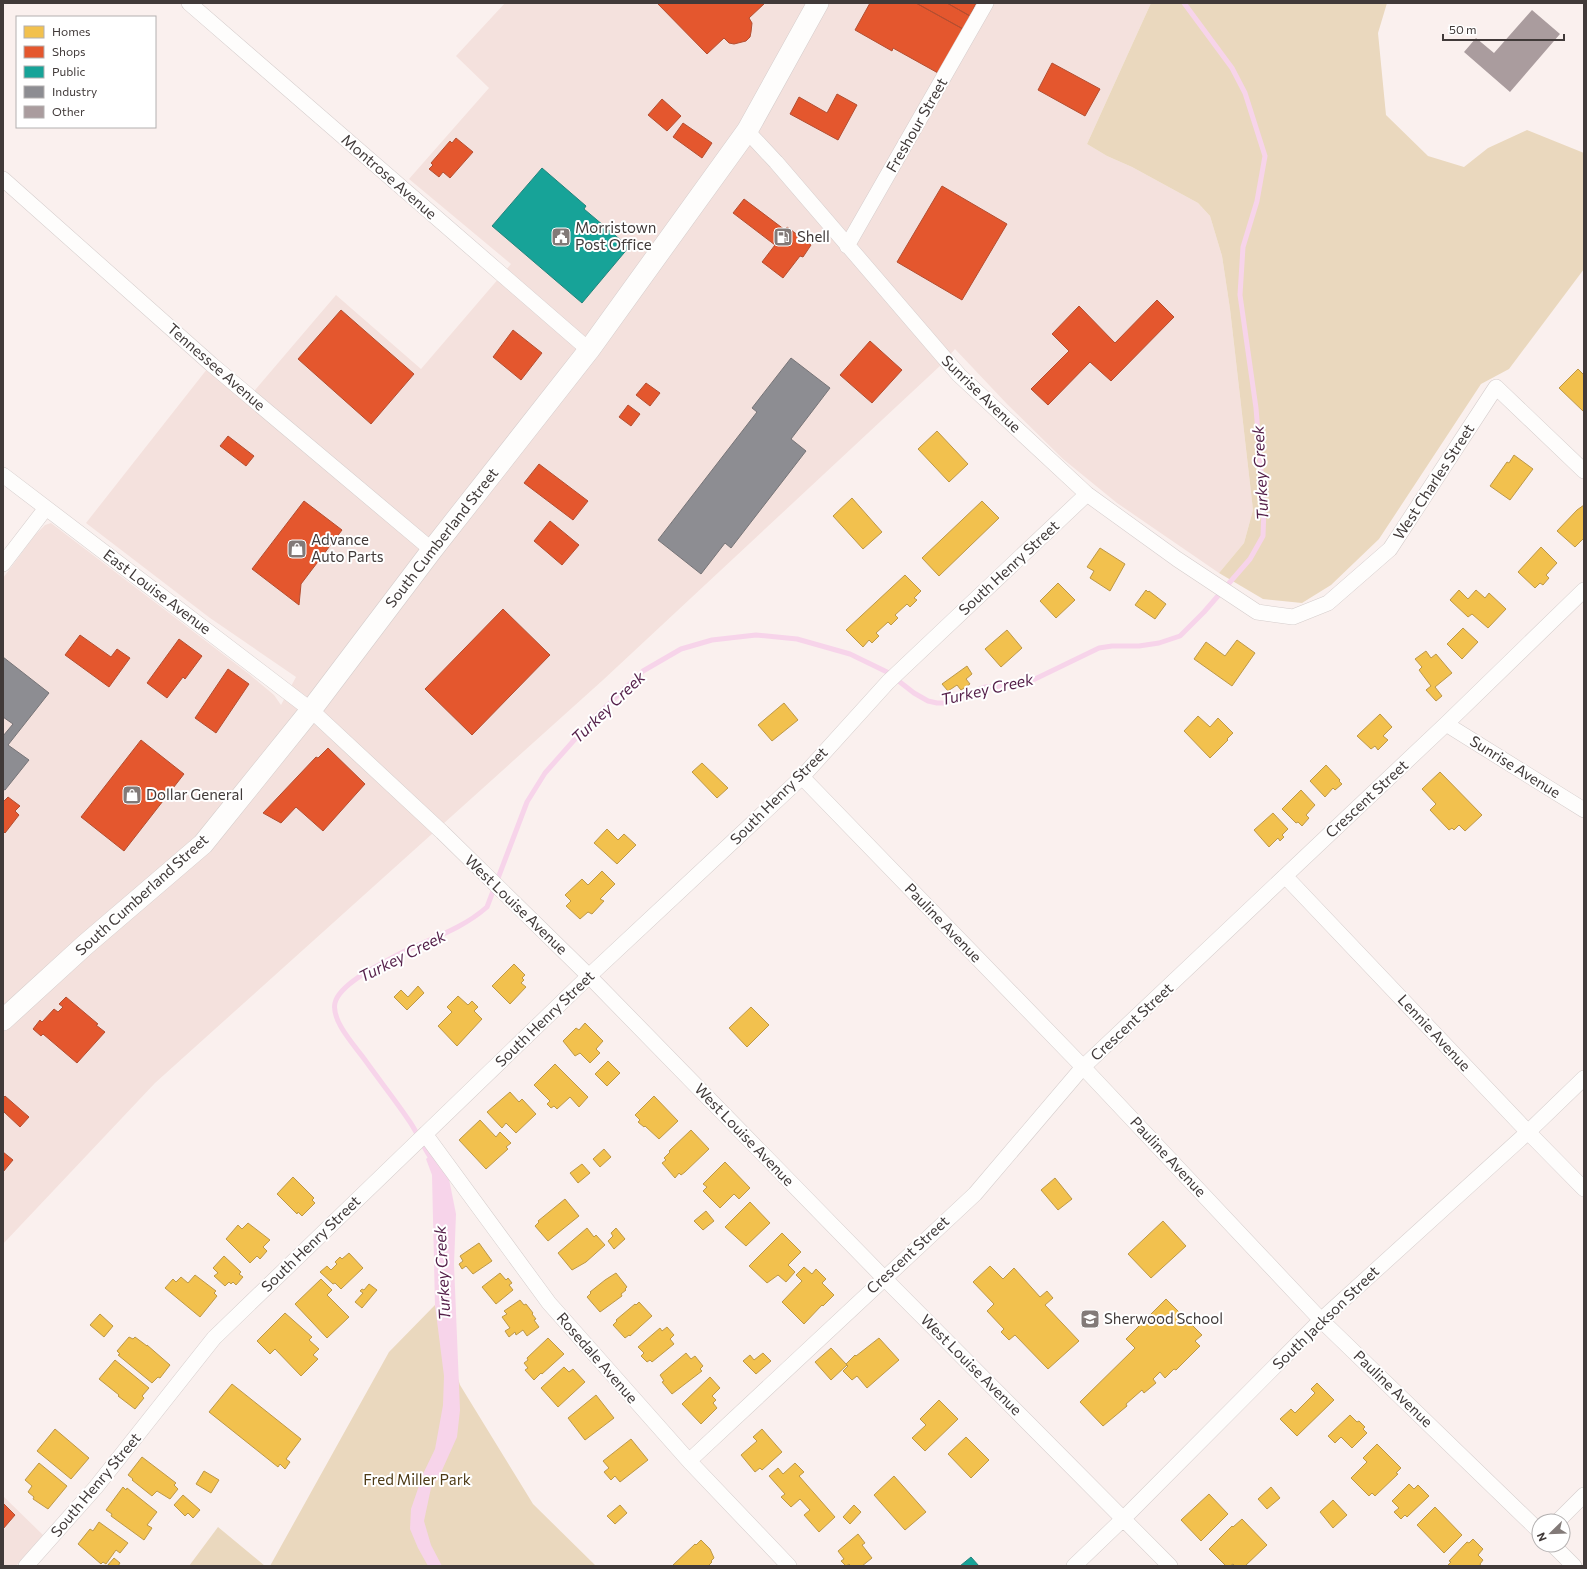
<svg xmlns="http://www.w3.org/2000/svg" width="1587" height="1569" font-family="Commissioner,sans-serif">
<style>
.built{fill:#f4e1dd}
.green{fill:#ead8be}
.water{fill:#f7d4ea}
.homes{fill:#f2c14e;stroke:#bd9848}
.shops{fill:#e4572e;stroke:#b34e31}
.public{fill:#17a398;stroke:#24847c}
.industry{fill:#8d8d92;stroke:#767477}
.lines{fill:none;stroke-linecap:round;stroke-linejoin:round}
.stream{stroke:#f7d4ea;stroke-width:5}
.building{fill:#aa9c9e}
.street-casing{stroke:#d5cdcc;stroke-width:16}
.secondary-casing{stroke:#d5cdcc;stroke-width:22}
.street{stroke:#fefdfc;stroke-width:15}
.secondary{stroke:#fefdfc;stroke-width:21}
.labels{text-anchor:middle;stroke-width:4;stroke-linejoin:round;paint-order:stroke}
.street-label{font-size:15px;fill:#413a39;stroke:#fff}
.poi-label{font-size:15px;fill:#413a39;stroke:#fff;text-anchor:start}
.park-label{font-size:15px;fill:#4d3a15;stroke:#fff}
.water-label{font-size:16px;font-style:italic;fill:#541f49;stroke:#fff}
</style>
<rect width="100%" height="100%" fill="#faf0ee"/>
<path class="built" d="M505 3H1151L1087 144 1107 156 1132 167 1198 203 1210 216 1222 256 1230 309 1253 510 1244 543 1219 573 1117 503 1063 459 1007 404 955 349 941 365 603 680 155 1083 3 1244V578L35 535 45 525 51 523 249 674 274 695 281 705 296 677 210 618 86 523 211 364 250 396 336 295 421 369 511 264 409 179 489 88 456 56Z
M3 1496 43 1535 16 1566H3Z"/>
<path class="green" d="M1151 3H1387L1378 33 1386 115 1428 156 1464 167 1488 148 1527 130 1584 153V269L1509 369 1481 384 1379 539 1331 585 1302 603 1263 599 1219 573 1244 543 1253 510 1230 309 1222 256 1210 216 1198 203 1132 167 1107 156 1087 144Z
M435 1305 460 1385 533 1504 596 1566H270L389 1352Z
M218 1527 265 1566H189Z"/>
<path class="water" d="M433 1153 448 1174 456 1214 454 1264 460 1410 457 1437 439 1477 431 1488 424 1521 431 1545 442 1566H428L418 1548 410 1529 411 1509 423 1474 435 1449 443 1405 444 1376 435 1305 432 1175 426 1159Z"/>
<path class="homes" d="M1578 369 1584 375V412L1559 388Z
M937 431 968 464 949 482 918 449Z
M1514 455 1533 469 1510 500 1490 486 1507 462 1509 463Z
M852 498 882 532 863 549 833 516Z
M982 501 999 518 939 576 922 558Z
M1584 505V540L1583 539 1575 547 1557 531 1577 510Z
M1541 547 1557 563 1546 575 1549 578 1543 585 1540 583 1535 588 1518 572Z
M1100 548 1125 564 1110 591 1090 578 1094 571 1087 567Z
M905 575 921 591 914 598 917 600 910 607 907 604 895 615 898 618 891 625 888 622 876 633 879 636 872 643 869 640 863 647 846 630Z
M1058 583 1075 600 1056 618 1040 601Z
M1146 590 1148 592 1149 591 1166 604 1155 619 1135 605Z
M1459 590 1468 599 1476 590 1485 598 1489 593 1506 609 1488 628 1472 614 1468 617 1450 600Z
M1463 628 1478 642 1462 659 1447 644Z
M1007 630 1022 648 1001 667 985 649Z
M1237 640 1255 653 1232 686 1194 659 1206 642 1225 656Z
M1426 651 1431 658 1436 654 1452 673 1435 687 1442 696 1436 701 1426 690 1431 686 1419 670 1422 667 1415 659Z
M967 666 972 674 966 679 970 684 961 690 957 685 948 691 942 684Z
M784 703 798 720 772 741 758 725Z
M1380 714 1392 727 1383 736 1388 740 1378 750 1375 746 1371 749 1357 736Z
M1198 716 1210 727 1218 718 1233 733 1227 739 1228 740 1210 758 1184 731Z
M702 763 728 788 717 798 692 772Z
M1326 765 1340 780 1339 781 1342 784 1335 790 1333 788 1325 797 1310 781Z
M1440 772 1482 815 1465 831 1459 825 1454 830 1452 828 1449 830 1430 810 1436 804 1422 789Z
M1301 790 1315 805 1306 815 1309 818 1302 826 1298 822 1296 823 1282 809Z
M1273 813 1288 829 1282 835 1284 837 1280 841 1278 838 1269 847 1254 830Z
M607 829 618 840 624 834 636 845 617 864 594 843Z
M602 871 615 884 600 899 604 901 592 914 588 912 580 919 566 906 571 901 565 895 582 879 588 885Z
M514 964 525 975 522 978 524 980 521 983 526 987 510 1004 492 986Z
M418 986 424 993 407 1010 394 997 401 990 408 997Z
M458 996 468 1005 472 1001 478 1007 474 1011 482 1019 457 1046 438 1026 452 1012 447 1007Z
M751 1007 769 1025 747 1047 729 1028Z
M585 1023 603 1041 596 1049 600 1053 590 1063 580 1053 575 1056 563 1041 576 1028 579 1030Z
M608 1061 620 1073 607 1086 595 1074Z
M555 1064 588 1097 579 1107 570 1097 557 1109 554 1106 551 1108 547 1104 550 1101 534 1085Z
M510 1092 519 1102 522 1099 536 1114 516 1133 506 1123 502 1128 487 1112Z
M654 1096 678 1121 659 1139 645 1126 644 1127 638 1122 640 1120 635 1115Z
M480 1120 496 1137 500 1132 511 1143 506 1147 508 1149 486 1169 459 1140Z
M691 1130 709 1149 685 1172 681 1175 679 1173 675 1178 662 1163 666 1160 664 1158 670 1152 669 1151Z
M604 1149 611 1157 600 1167 593 1159Z
M725 1162 750 1188 739 1199 734 1194 720 1208 703 1191 707 1187 703 1184Z
M582 1164 590 1173 578 1183 570 1173Z
M293 1177 314 1198 312 1200 315 1203 302 1216 298 1212 297 1214 277 1194Z
M1055 1178 1072 1199 1058 1210 1041 1190Z
M565 1199 579 1216 548 1241 535 1226 539 1222 538 1221Z
M750 1202 770 1223 746 1246 725 1227Z
M706 1211 714 1221 703 1230 694 1221Z
M1163 1221 1186 1246 1151 1278 1128 1254Z
M248 1223 270 1240 263 1247 267 1251 260 1259 257 1256 250 1263 226 1239 238 1225 242 1229Z
M587 1228 594 1237 596 1235 605 1245 586 1262 572 1270 558 1253Z
M616 1228 625 1239 614 1249 608 1241 613 1236 611 1233Z
M782 1233 801 1252 788 1265 795 1272 786 1282 778 1275 767 1283 749 1266Z
M479 1243 492 1261 473 1274 466 1266 462 1269 459 1264 463 1261 460 1256Z
M349 1253 363 1268 341 1289 335 1283 333 1284 320 1272 327 1266 331 1270 337 1264 335 1262 340 1257 342 1259Z
M224 1256 241 1272 239 1274 243 1277 236 1285 233 1282 231 1284 229 1282 225 1286 214 1276 218 1273 213 1268Z
M990 1266 1003 1279 1014 1268 1040 1297 1047 1291 1053 1298 1045 1305 1079 1341 1048 1369 1015 1335 1009 1340 1001 1332 1004 1329 987 1311 994 1304 973 1282Z
M804 1267 812 1274 816 1269 826 1279 822 1283 834 1295 823 1306 822 1305 804 1324 782 1302 802 1281 796 1275Z
M500 1273 506 1280 508 1278 512 1283 509 1285 513 1290 496 1304 482 1287Z
M616 1273 627 1287 625 1289 626 1290 621 1294 622 1296 600 1312 587 1297 591 1293 590 1292 605 1280Z
M195 1275 216 1291 214 1293 217 1296 200 1317 165 1288 173 1279 176 1282 181 1277 188 1283Z
M321 1279 332 1290 327 1295 349 1317 327 1338 295 1304Z
M369 1284 377 1290 362 1308 355 1302 363 1293 360 1291 362 1289 364 1290Z
M1166 1299 1202 1335 1195 1341 1200 1346 1176 1370 1174 1369 1165 1378 1160 1372 1153 1379 1156 1383 1144 1393 1142 1390 1126 1404 1127 1406 1103 1426 1080 1402 1135 1348 1126 1339Z
M520 1300 524 1305 526 1304 533 1313 532 1314 536 1319 534 1320 539 1327 527 1336 523 1330 516 1335 515 1332 509 1337 505 1331 510 1328 502 1317 507 1314 504 1311Z
M639 1302 652 1316 630 1336 629 1335 625 1338 613 1325 617 1321 616 1320 635 1304 636 1305Z
M285 1313 312 1337 309 1340 319 1349 313 1355 318 1359 301 1376 275 1349 270 1354 257 1341Z
M100 1314 113 1326 104 1337 90 1325Z
M667 1327 674 1335 670 1339 674 1344 652 1362 650 1360 647 1362 641 1356 644 1353 638 1347 660 1328 662 1331Z
M129 1337 133 1339 135 1337 147 1346V1345L170 1365 160 1378 158 1377 152 1383 118 1355 120 1354 117 1351Z
M548 1338 564 1354 542 1374 541 1373 534 1380 525 1370 528 1368 524 1363 528 1360 527 1358Z
M879 1338 899 1360 867 1388 857 1376 852 1380 843 1371 848 1366 846 1364 855 1355 856 1356Z
M831 1348 847 1365 831 1380 815 1362Z
M686 1353 691 1359 695 1356 703 1366 700 1369 702 1371 672 1394 662 1382 664 1381 660 1375Z
M763 1353 771 1361 756 1374 743 1361 750 1355 754 1360Z
M115 1360 149 1388 142 1396 144 1398 135 1409 118 1396 119 1395 99 1379Z
M564 1367 569 1372 573 1369 585 1382 558 1407 541 1388Z
M710 1377 720 1388 712 1396 716 1400 713 1403 717 1408 701 1424 682 1404Z
M1317 1383 1334 1400 1297 1436 1280 1419 1291 1409 1295 1413 1315 1393 1311 1389Z
M232 1384 301 1439 286 1459 290 1462 285 1469 280 1464 278 1467 209 1412Z
M596 1395 614 1418 585 1440 568 1418Z
M939 1400 958 1419 925 1451 912 1438 926 1425 920 1419Z
M1350 1415 1357 1422 1359 1421 1365 1427 1363 1429 1367 1433 1352 1448 1341 1437 1335 1443 1328 1436Z
M55 1429 89 1458 71 1479 37 1451Z
M762 1429 782 1452 762 1470 760 1468 755 1472 741 1455 757 1441 753 1437Z
M966 1437 989 1460 971 1478 948 1454Z
M631 1439 648 1460 620 1482 615 1476 611 1480 604 1472 609 1468 603 1461Z
M1377 1444 1401 1468 1396 1473 1398 1474 1375 1496 1372 1493 1369 1496 1351 1478 1367 1462 1363 1458Z
M142 1457 176 1483 174 1485 178 1489 170 1499 157 1491 152 1496 132 1480 133 1479 128 1475Z
M39 1463 67 1486 48 1509 33 1499 34 1497 28 1492 32 1486 25 1480Z
M795 1463 804 1472 799 1476 835 1517 819 1532 804 1515 810 1510 800 1499 791 1507 781 1497 785 1494 769 1476 778 1468 783 1474Z
M204 1471 219 1480 211 1493 196 1484Z
M894 1476 926 1512 905 1530 874 1495Z
M1409 1484 1414 1489 1418 1485 1429 1496 1407 1517 1405 1515 1401 1519 1394 1512 1399 1508 1392 1501Z
M123 1487 126 1490 127 1488 157 1512 147 1525 152 1528 144 1540 111 1516 112 1514 106 1510Z
M1271 1487 1280 1498 1267 1509 1258 1499Z
M1209 1494 1228 1514 1201 1541 1181 1520Z
M183 1495 200 1510 193 1518 188 1513 185 1516 174 1505Z
M1333 1500 1347 1515 1333 1528 1320 1512Z
M620 1505 627 1513 615 1524 607 1516Z
M854 1505 861 1512 850 1524 843 1517Z
M1435 1507 1462 1535 1444 1553 1417 1525Z
M1242 1519 1267 1545 1245 1566H1235L1233 1564 1230 1566H1226L1209 1549 1232 1526 1233 1527Z
M99 1522 128 1543 120 1553 116 1550 106 1564 103 1562 101 1564 78 1544 90 1529 93 1531Z
M858 1534 865 1543 862 1545 872 1558 862 1566H851L849 1564 846 1566 841 1561 844 1559 838 1551Z
M1473 1539 1483 1549 1478 1555 1483 1560 1480 1564 1481 1566H1447L1451 1562 1449 1561 1467 1542 1469 1543Z
M701 1540 710 1549 714 1558 711 1561 712 1562 708 1566H672L695 1544 696 1545Z
M114 1558 120 1563 118 1566H107Z"/>
<path class="shops" d="M657 3H765L749 18 752 23 751 32 750 37 746 41 734 44 729 43 724 38 707 54Z
M870 3H916L963 29 938 73 893 48 892 51 855 30Z
M916 3H947L970 16 963 29Z
M947 3H976L970 16Z
M1052 63 1100 89 1085 116 1038 90Z
M837 94 857 105 838 140 790 114 799 97 827 113Z
M662 99 681 116 667 131 648 115Z
M683 123 712 143 702 158 673 137Z
M456 138 473 152 450 178 443 172 439 177 429 169 433 165 431 163 450 141 452 143Z
M942 186 1007 224 962 300 897 262Z
M744 199 785 230 787 227 811 245 803 257 800 256 783 278 762 262 775 245 733 213Z
M1157 300 1174 317 1111 381 1090 362 1048 405 1031 389 1069 351 1052 334 1079 306 1115 343Z
M341 310 414 374 371 424 298 359Z
M513 330 542 353 521 380 493 357Z
M870 341 902 370 872 403 840 375Z
M646 383 660 393 650 406 636 395Z
M628 405 640 414 631 426 619 417Z
M228 436 254 456 246 466 220 446Z
M539 464 588 501 573 520 524 483Z
M304 501 342 530 301 584 299 605 252 569Z
M550 521 579 545 562 565 534 541Z
M503 609 550 655 472 735 425 689Z
M80 635 111 657 117 649 130 658 109 687 65 655Z
M179 639 202 656 185 679 183 677 167 698 147 683Z
M228 669 249 684 216 733 195 718Z
M141 740 184 774 124 851 81 817Z
M328 748 365 784 323 831 296 807 281 823 263 813 316 757 318 758Z
M8 797 20 806 15 811 19 815 5 833 3 831V802Z
M66 997 98 1024 96 1025 105 1032 77 1063 43 1034 41 1036 33 1029 40 1020 42 1022 54 1009 58 1012 63 1007 59 1004Z
M5 1096 29 1117 20 1127 3 1111V1098Z
M3 1152 13 1160 3 1172Z
M3 1503 15 1515 3 1529Z"/>
<path class="public" d="M542 168 586 206 584 209 629 247 582 303 492 226Z
M971 1557 979 1566H960Z"/>
<path class="industry" d="M791 358 830 388 791 439 806 451 731 548 725 543 701 574 658 540 757 412 752 408Z
M3 657 49 693 8 745 29 760 5 790 3 789V736L13 724 3 717Z"/>
<g class="lines">
<path class="stream" d="M433 1161C424 1149 418 1134 410 1122 396 1101 380 1081 365 1060 355 1046 331 1021 335 1003 339 984 382 963 399 954 429 939 461 930 487 907L527 802 545 773 591 721 643 671 681 649 712 640 756 635 797 639 850 654 887 672 914 693 928 701 937 703H945L985 687 1003 686 1035 679 1099 648 1112 646H1139L1159 643 1180 636 1204 612 1250 559 1263 536 1264 508 1256 408 1240 295 1243 247 1257 201 1265 156 1245 93 1232 68 1184 3"/>
</g>
<path class="building" d="M1532 10 1560 34 1510 92 1464 52 1476 38 1494 53Z"/>
<g class="lines">
<defs>
<path id="street" d="M189 3 589 350
M747 131 776 162 959 375 1087 494 1177 559 1257 612 1293 617 1328 603 1390 549 1496 387 1584 471
M3 179 211 364 432 550
M847 246 986 3
M3 475 311 710 442 832 589 976 884 1278 1170 1566
M3 564 46 508
M1446 724 1584 810
M802 777 1083 1067 1321 1320 1539 1531
M1285 876 1528 1132 1584 1189
M425 1134 549 1303 689 1461 789 1566
M689 1461 975 1194 1083 1067 1446 724 1584 590
M1558 1521 1584 1495
M1553 1545 1574 1566
M26 1566 96 1487 214 1338 589 976 802 777 888 682 1087 494
M1074 1566 1124 1518 1321 1320 1528 1132 1584 1078"/>
<path id="secondary" d="M3 1020 85 945 203 844 311 710 432 550 589 350 747 131 818 3"/>
</defs>
<use href="#street" class="street-casing"/>
<use href="#secondary" class="secondary-casing"/>
<use href="#street" class="street"/>
<use href="#secondary" class="secondary"/>
</g>
<defs>
<symbol id="civic-square" viewBox="-11 -11 22 22"><rect x="-9" y="-9" width="18" height="18" rx="4" fill="#827a78" stroke="#fff"/><path d="M-.6-6.5H3V-4.5H.6V-3L4-1V1h2V6H-6V1h2V-1L-.6-3ZM-1.2 2.5V6h2.4V2.5Z" fill="#fff"/></symbol>
<symbol id="fuel-square" viewBox="-11 -11 22 22"><rect x="-9" y="-9" width="18" height="18" rx="4" fill="#827a78" stroke="#fff"/><path d="M-5.5-6h7V0h2V4h1.3V-2.5L3-4.5l.8-.8L6-3V5H2.5V1h-1V6h-7ZM-4.2-4.7v3.2H.2V-4.7Z" fill="#fff"/></symbol>
<symbol id="shop-square" viewBox="-11 -11 22 22"><rect x="-9" y="-9" width="18" height="18" rx="4" fill="#827a78" stroke="#fff"/><path d="M-5-2.5h2.3a2.7 3.5 0 0 1 5.4 0H5L5.5 6h-11ZM-1.5-2.5h3a1.5 2.3 0 0 0-3 0Z" fill="#fff"/></symbol>
<symbol id="school-square" viewBox="-11 -11 22 22"><rect x="-9" y="-9" width="18" height="18" rx="4" fill="#827a78" stroke="#fff"/><path d="M0-5L7-2L0 1L-7-2ZM-4 1L0 2.5L4 1V4Q0 6-4 4Z" fill="#fff"/></symbol>
</defs>
<g fill-rule="evenodd">
<use href="#civic-square" x="550" y="226" width="22" height="22"/>
<use href="#fuel-square" x="772" y="226" width="22" height="22"/>
<use href="#shop-square" x="286" y="538" width="22" height="22"/>
<use href="#shop-square" x="121" y="784" width="22" height="22"/>
<use href="#school-square" x="1079" y="1308" width="22" height="22"/>
</g>
<g class="labels">
<g class="street-label">
<text transform="translate(917 125) rotate(-60)" y="5">Freshour Street</text>
<text transform="translate(389 177) rotate(41)" y="5">Montrose Avenue</text>
<text transform="translate(216 367) rotate(41)" y="5">Tennessee Avenue</text>
<text transform="translate(981 394) rotate(44)" y="5">Sunrise Avenue</text>
<text transform="translate(1434 482) rotate(-57)" y="5">West Charles Street</text>
<text transform="translate(442 538) rotate(-52)" y="5">South Cumberland Street</text>
<text transform="translate(1009 568) rotate(-43)" y="5">South Henry Street</text>
<text transform="translate(157 592) rotate(37)" y="5">East Louise Avenue</text>
<text transform="translate(1515 767) rotate(32)" y="5">Sunrise Avenue</text>
<text transform="translate(779 796) rotate(-45)" y="5">South Henry Street</text>
<text transform="translate(1367 799) rotate(-43)" y="5">Crescent Street</text>
<text transform="translate(142 895) rotate(-42)" y="5">South Cumberland Street</text>
<text transform="translate(516 905) rotate(44)" y="5">West Louise Avenue</text>
<text transform="translate(943 923) rotate(46)" y="5">Pauline Avenue</text>
<text transform="translate(545 1019) rotate(-44)" y="5">South Henry Street</text>
<text transform="translate(1132 1022) rotate(-43)" y="5">Crescent Street</text>
<text transform="translate(1434 1033) rotate(47)" y="5">Lennie Avenue</text>
<text transform="translate(744 1135) rotate(46)" y="5">West Louise Avenue</text>
<text transform="translate(1168 1157) rotate(47)" y="5">Pauline Avenue</text>
<text transform="translate(311 1244) rotate(-44)" y="5">South Henry Street</text>
<text transform="translate(908 1255) rotate(-43)" y="5">Crescent Street</text>
<text transform="translate(1326 1318) rotate(-44)" y="5">South Jackson Street</text>
<text transform="translate(597 1358) rotate(49)" y="5">Rosedale Avenue</text>
<text transform="translate(971 1365) rotate(45)" y="5">West Louise Avenue</text>
<text transform="translate(1393 1389) rotate(44)" y="5">Pauline Avenue</text>
<text transform="translate(96 1485) rotate(-50)" y="5">South Henry Street</text>
</g>
<g class="poi-label">
<text x="575" y="233">Morristown<tspan x="575" dy="17">Post Office</tspan></text>
<text x="797" y="242">Shell</text>
<text x="311" y="545">Advance<tspan x="311" dy="17">Auto Parts</tspan></text>
<text x="146" y="800">Dollar General</text>
<text x="1104" y="1324">Sherwood School</text>
</g>
<g class="park-label">
<text x="417" y="1485">Fred Miller Park</text>
</g>
<g class="water-label">
<text transform="translate(1260 473) rotate(-93)" y="6">Turkey Creek</text>
<text transform="translate(987 689) rotate(-13)" y="6">Turkey Creek</text>
<text transform="translate(608 707) rotate(-44)" y="6">Turkey Creek</text>
<text transform="translate(402 956) rotate(-27)" y="6">Turkey Creek</text>
<text transform="translate(442 1273) rotate(-93)" y="6">Turkey Creek</text>
</g>
</g>
<rect width="1587" height="1569" fill="none" stroke="#413a39" stroke-width="8"/>
<rect x="16" y="16" width="140" height="112" fill="#ffffff" stroke="#b3b0b0"/>
<rect x="24" y="26" width="20" height="12" fill="#f2c14e" stroke="#b3b0b0"/>
<text x="52" y="36" font-size="12" fill="#413a39">Homes</text>
<rect x="24" y="46" width="20" height="12" fill="#e4572e" stroke="#b3b0b0"/>
<text x="52" y="56" font-size="12" fill="#413a39">Shops</text>
<rect x="24" y="66" width="20" height="12" fill="#17a398" stroke="#b3b0b0"/>
<text x="52" y="76" font-size="12" fill="#413a39">Public</text>
<rect x="24" y="86" width="20" height="12" fill="#8d8d92" stroke="#b3b0b0"/>
<text x="52" y="96" font-size="12" fill="#413a39">Industry</text>
<rect x="24" y="106" width="20" height="12" fill="#aa9c9e" stroke="#b3b0b0"/>
<text x="52" y="116" font-size="12" fill="#413a39">Other</text>
<g transform="translate(1551 1533) rotate(247)"><circle r="19" fill="#ffffff" stroke="#b3b0b0"/>
<path d="M0-3L7 15L0 10L-7 15Z" fill="#827a78"/>
<text y="-6" font-size="11" font-weight="bold" text-anchor="middle" fill="#413a39">N</text>
</g>
<path d="M1443 34v6h121v-6" fill="none" stroke="#413a39" stroke-width="2"/>
<text x="1449" y="34" font-size="12" fill="#413a39" stroke="#ffffff" stroke-width="3" paint-order="stroke">50 m</text>
</svg>
